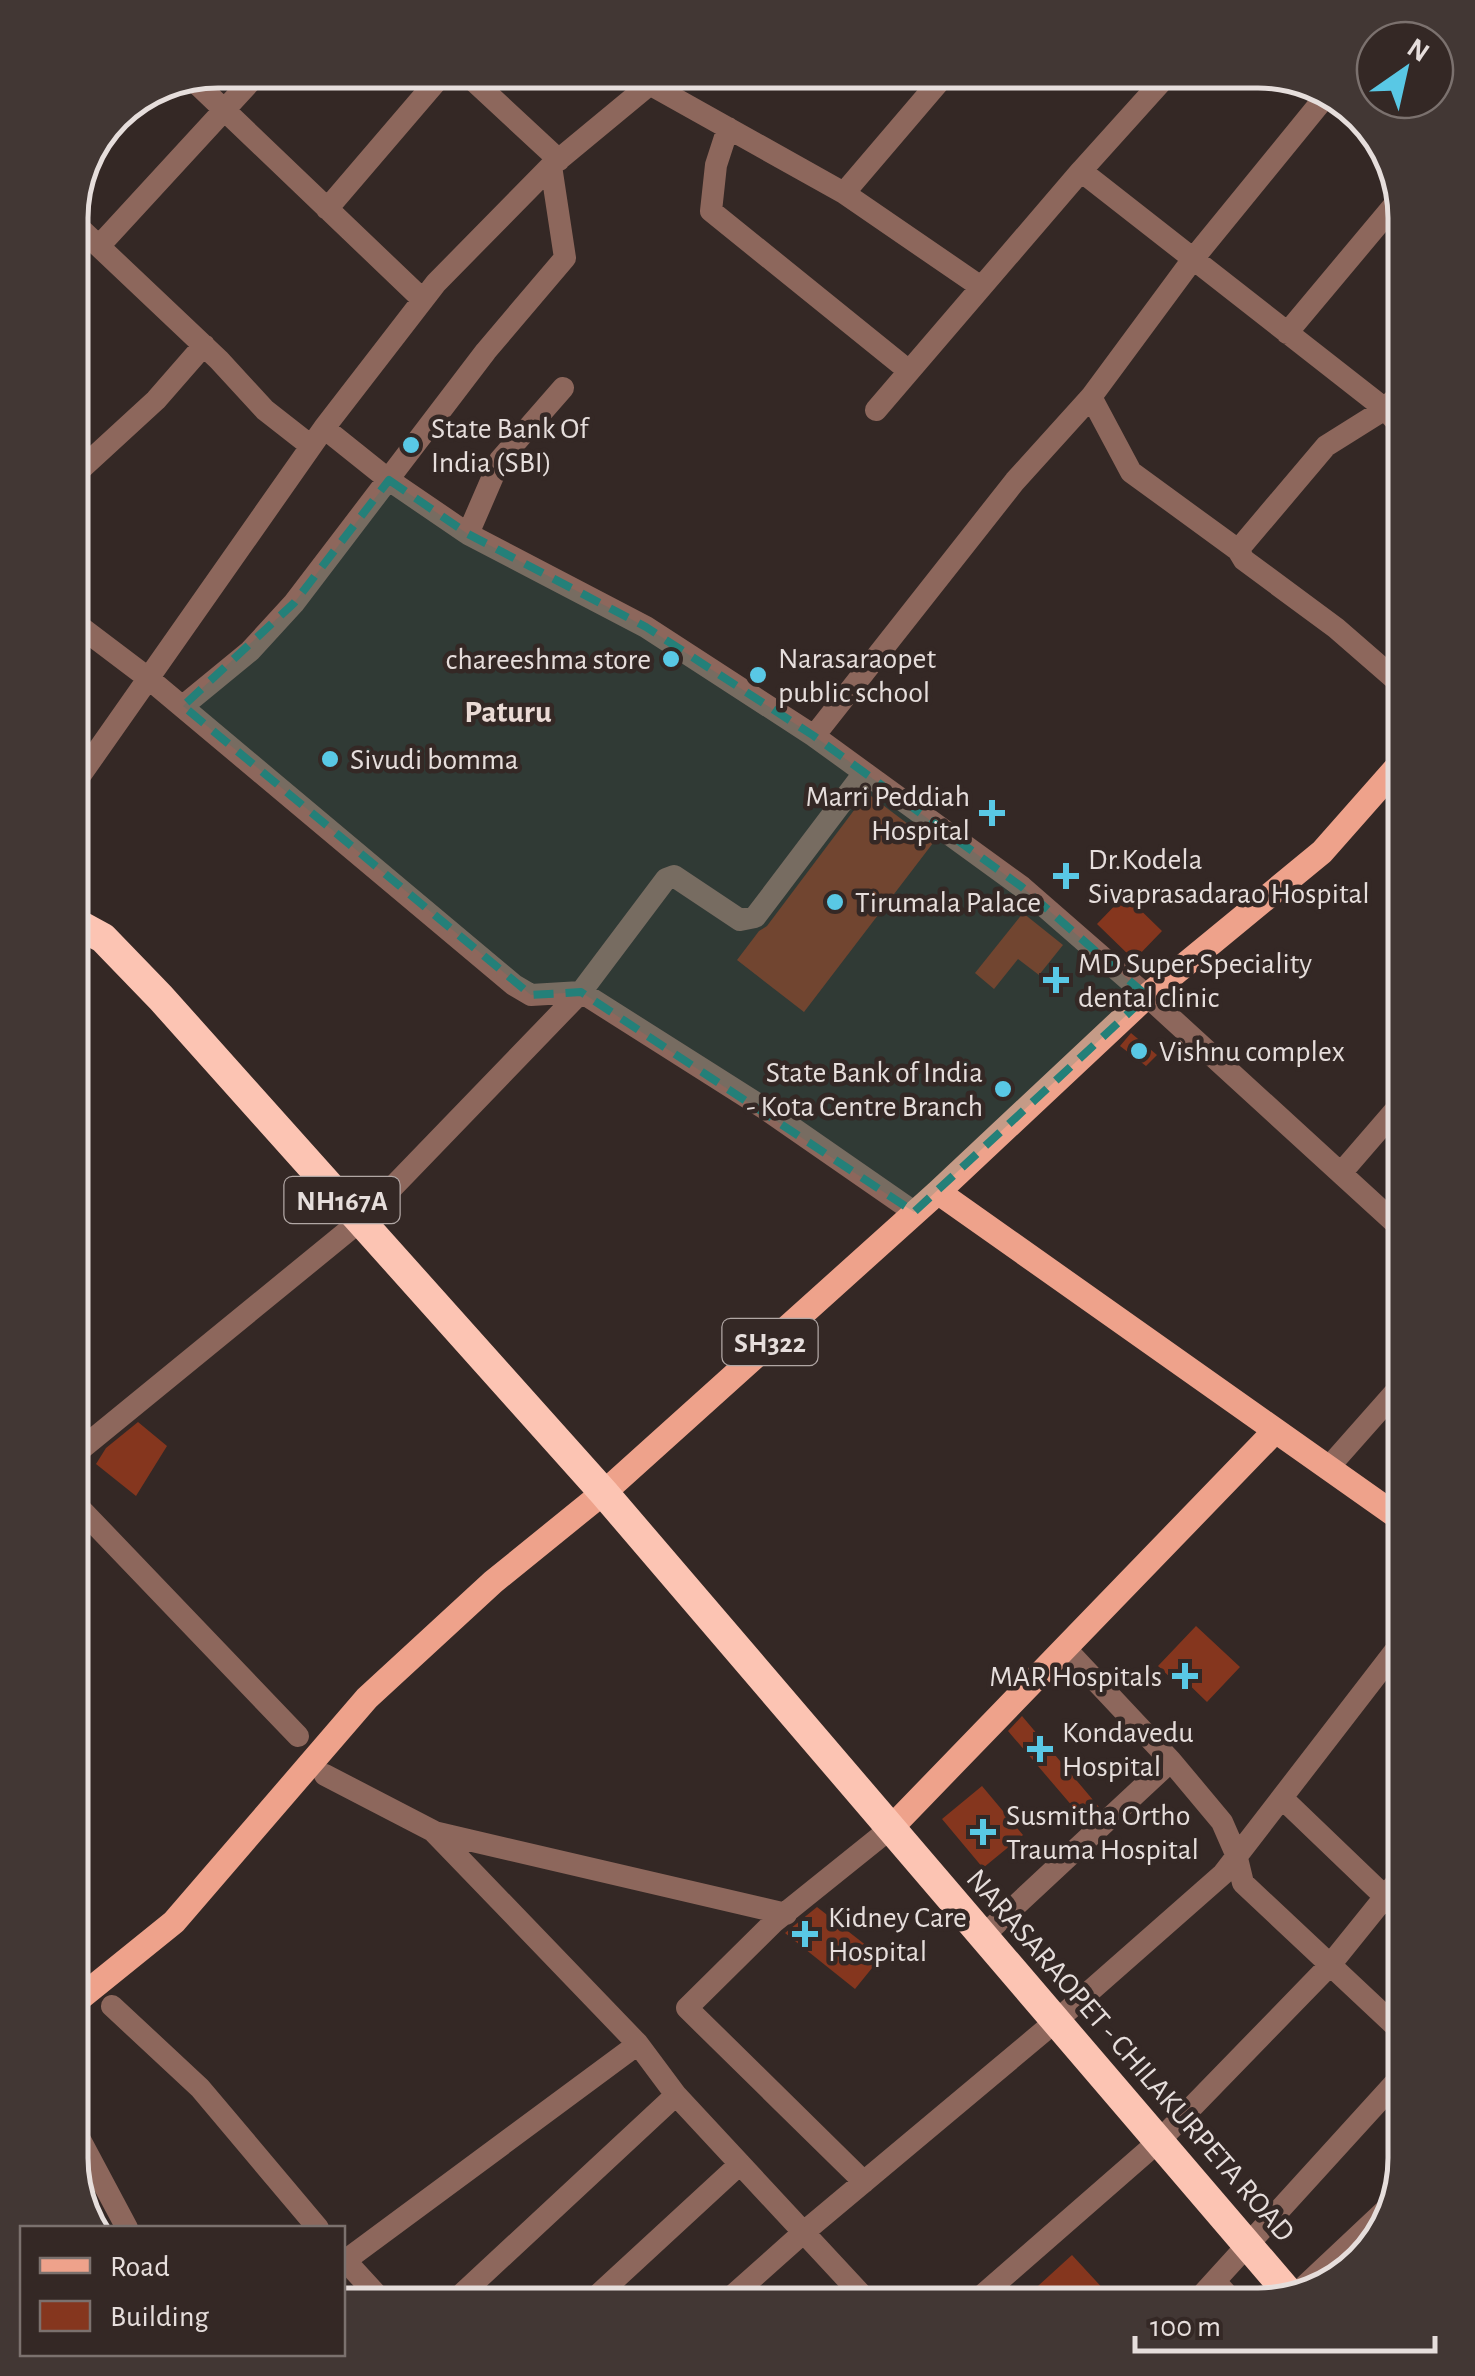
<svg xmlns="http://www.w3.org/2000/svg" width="1475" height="2376" font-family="'Alegreya Sans',sans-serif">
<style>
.building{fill:#85361e}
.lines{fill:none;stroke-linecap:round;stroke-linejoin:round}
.minor{stroke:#8d675c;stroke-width:22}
.major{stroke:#eea28b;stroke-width:25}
.highway{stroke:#fcc4b3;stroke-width:30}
.marked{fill:#248079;fill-opacity:0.2;stroke:#248079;stroke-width:8;stroke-dasharray:20 12;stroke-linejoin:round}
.poi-dot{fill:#59c8e5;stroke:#342825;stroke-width:4}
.labels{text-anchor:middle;stroke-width:9;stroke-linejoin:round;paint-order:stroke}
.shield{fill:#342825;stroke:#b1a7a5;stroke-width:2.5}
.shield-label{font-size:28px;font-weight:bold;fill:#e6dedc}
.poi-label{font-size:30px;fill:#e6dedc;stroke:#342825;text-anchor:start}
.street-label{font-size:30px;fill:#e6dedc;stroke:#342825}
.neighbourhood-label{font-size:32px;font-weight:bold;fill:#ebdbd6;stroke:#342825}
.rim{fill:none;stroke:#e6dedc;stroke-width:5}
</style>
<rect width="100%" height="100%" fill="#342825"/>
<path class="building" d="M867 793 933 843 804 1012 737 960 759 931 767 926Z
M1125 895 1162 931 1134 960 1097 924Z
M1023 913 1063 945 1039 975 1018 959 994 989 975 973Z
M1131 1033 1157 1055 1146 1066 1120 1046Z
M138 1422 167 1446 136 1496 96 1464 106 1448Z
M1196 1626 1240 1667 1207 1702 1176 1672 1171 1678 1158 1666Z
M1022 1716 1099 1807 1085 1821 1008 1731Z
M982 1786 1023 1835 983 1868 942 1819Z
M817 1907 881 1957 855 1989 785 1933Z
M1072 2255 1119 2306H1016Z"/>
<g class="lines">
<path class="minor" d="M462 70 559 160
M193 80 423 300
M651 85 844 193 981 287
M728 128 716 165 711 211 909 371
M1081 171 1385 409 1405 431
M844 193 949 70
M327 209 446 70
M70 219 219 360 265 410 311 446
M100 245 261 70
M1287 333 1400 198
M1091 397 1131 472 1238 550 1244 560 1336 628 1405 688
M876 410 1081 171 1172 70
M324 428 389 480 468 534 646 627 814 736 1022 887 1147 996 1405 1232
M70 479 156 400 204 345
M468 534 500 460 563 388
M1238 550 1326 446 1385 409 1405 388
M70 619 148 678 514 985 531 995 581 992 666 879 674 876 740 920 755 917 864 773
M183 706 250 651 294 603 486 351 565 258 551 166
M814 736 1015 481 1091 397 1193 259 1330 91
M70 790 324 428 436 283 551 166 667 70
M1341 1173 1405 1099
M70 1252 73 1254
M70 1458 360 1221 581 992 767 1110 914 1212
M1328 1468 1405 1381
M70 1498 298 1736
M1065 1648 1171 1761 1222 1822 1236 1854 1243 1883 1405 2035
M325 1775 433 1831 638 2044 342 2263
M1282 1798 1405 1916
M434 1832 786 1914
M983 1936 1171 1761
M112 2006 200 2088 318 2228
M638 2044 676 2095 872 2306
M70 2121 127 2228
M864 2182 687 2008 774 1922 891 1828
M342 2257 387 2306
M1215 2281 1237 2306
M1293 2297 1393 2203
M449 2306 676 2095
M586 2306 740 2164
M721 2306 804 2232 1056 2021 1223 1874 1405 1638
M970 2306 1159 2141 1330 1965 1405 1872
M1192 2306 1405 2072"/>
<path class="major" d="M938 1192 1405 1522
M891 1828 1275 1431
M70 2006 174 1922 367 1698 493 1582 609 1488 938 1192 1147 996 1322 852 1405 758"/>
<path class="highway" d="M70 920 103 938 161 998 604 1493 1293 2298"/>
</g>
<path class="marked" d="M389 480 468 534 646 627 814 736 1022 887 1147 996 914 1212 581 992 531 995 183 706 294 603Z"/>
<g class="poi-dot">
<circle cx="411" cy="445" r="10"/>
<circle cx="671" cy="659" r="10"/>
<circle cx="758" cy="675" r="10"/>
<circle cx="330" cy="759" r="10"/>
<path d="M987 798h10v10h10v10h-10v10h-10v-10h-10v-10h10z"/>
<path d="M1061 861h10v10h10v10h-10v10h-10v-10h-10v-10h10z"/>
<circle cx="835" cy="902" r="10"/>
<path d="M1051 965h10v10h10v10h-10v10h-10v-10h-10v-10h10z"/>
<circle cx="1139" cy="1051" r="10"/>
<circle cx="1003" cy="1089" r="10"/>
<path d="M1180 1661h10v10h10v10h-10v10h-10v-10h-10v-10h10z"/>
<path d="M1035 1734h10v10h10v10h-10v10h-10v-10h-10v-10h10z"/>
<path d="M978 1817h10v10h10v10h-10v10h-10v-10h-10v-10h10z"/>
<path d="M800 1919h10v10h10v10h-10v10h-10v-10h-10v-10h10z"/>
</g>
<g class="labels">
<g class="shield">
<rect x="284.5" y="1177" width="115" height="46" rx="8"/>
<rect x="722.5" y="1319" width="95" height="46" rx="8"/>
</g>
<g class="shield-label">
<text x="342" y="1210">NH167A</text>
<text x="770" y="1352">SH322</text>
</g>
<g class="poi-label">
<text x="431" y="438">State Bank Of<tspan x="431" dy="34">India (SBI)</tspan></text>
<text x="778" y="668">Narasaraopet<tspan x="778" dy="34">public school</tspan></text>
<text x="651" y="669" text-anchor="end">chareeshma store</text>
<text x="350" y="769">Sivudi bomma</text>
<text x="970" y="806" text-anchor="end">Marri Peddiah<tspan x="970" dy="34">Hospital</tspan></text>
<text x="1088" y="869">Dr.Kodela<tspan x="1088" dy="34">Sivaprasadarao Hospital</tspan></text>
<text x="855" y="912">Tirumala Palace</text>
<text x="1078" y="973">MD Super Speciality<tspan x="1078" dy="34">dental clinic</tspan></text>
<text x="1159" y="1061">Vishnu complex</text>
<text x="983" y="1082" text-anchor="end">State Bank of India<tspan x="983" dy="34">- Kota Centre Branch</tspan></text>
<text x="1162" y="1686" text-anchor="end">MAR Hospitals</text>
<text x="1062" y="1742">Kondavedu<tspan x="1062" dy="34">Hospital</tspan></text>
<text x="1006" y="1825">Susmitha Ortho<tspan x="1006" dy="34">Trauma Hospital</tspan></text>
<text x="828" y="1927">Kidney Care<tspan x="828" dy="34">Hospital</tspan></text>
</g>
<g class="street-label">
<text transform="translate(1131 2055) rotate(49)" y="10">NARASARAOPET - CHILAKURPETA ROAD</text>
</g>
<g class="neighbourhood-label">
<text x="508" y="722">Paturu</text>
</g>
</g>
<path d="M0 0H1475V2376H0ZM218 88H1258A130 130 0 0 1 1388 218V2158A130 130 0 0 1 1258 2288H218A130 130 0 0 1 88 2158V218A130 130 0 0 1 218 88Z" fill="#423734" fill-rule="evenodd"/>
<path class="rim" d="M218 88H1258A130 130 0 0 1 1388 218V2158A130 130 0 0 1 1258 2288H218A130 130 0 0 1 88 2158V218A130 130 0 0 1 218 88Z"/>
<rect x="20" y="2226" width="325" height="130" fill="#342825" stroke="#7b716e" stroke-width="2.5"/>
<rect x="40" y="2258" width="50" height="15" fill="#eea28b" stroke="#7b716e" stroke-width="2.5"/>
<text x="110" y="2276" font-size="30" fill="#e6dedc">Road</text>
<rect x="40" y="2301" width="50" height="30" fill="#85361e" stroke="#7b716e" stroke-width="2.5"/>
<text x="110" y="2326" font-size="30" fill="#e6dedc">Building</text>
<g transform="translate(1405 70) rotate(34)"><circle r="48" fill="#342825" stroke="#7b716e" stroke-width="2.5"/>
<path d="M0-8L18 38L0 25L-18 38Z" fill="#59c8e5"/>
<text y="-15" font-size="28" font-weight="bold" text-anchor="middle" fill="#e6dedc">N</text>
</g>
<path d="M1135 2336v15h300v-15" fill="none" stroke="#e6dedc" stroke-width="5"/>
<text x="1150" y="2336" font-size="30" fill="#e6dedc" stroke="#342825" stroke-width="8" paint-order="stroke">100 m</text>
</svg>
